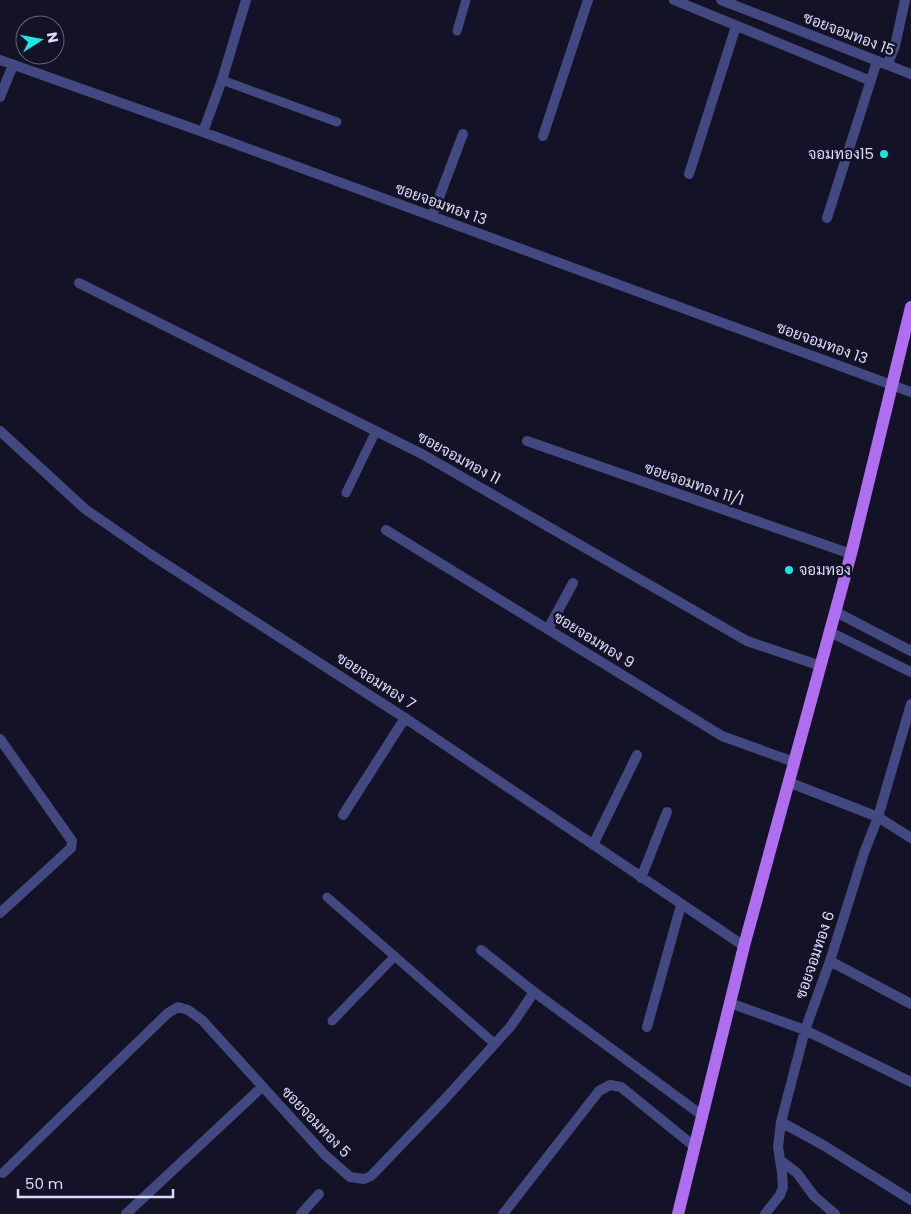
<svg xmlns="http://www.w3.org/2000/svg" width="911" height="1214" font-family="Poppins,Sarabun,sans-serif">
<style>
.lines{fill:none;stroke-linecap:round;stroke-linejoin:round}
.lane{stroke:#434880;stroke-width:9}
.street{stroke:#434880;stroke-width:10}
.primary{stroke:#af6eef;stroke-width:12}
.poi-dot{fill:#1ce6e2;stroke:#131226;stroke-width:2}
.labels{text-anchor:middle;stroke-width:5;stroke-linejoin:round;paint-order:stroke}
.street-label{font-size:15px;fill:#dbdbfb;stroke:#131226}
.poi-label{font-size:15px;fill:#dbdbfb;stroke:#131226;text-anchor:end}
</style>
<rect width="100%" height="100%" fill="#131226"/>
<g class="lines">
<path class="lane" d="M457 31 466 0
M222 80 337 122
M346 493 376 431
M327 897 495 1044
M332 1021 395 956"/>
<path class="street" d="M674 0 871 81
M721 0 911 74
M0 60 203 132 911 392
M887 65 895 46 905 0
M0 97 13 65
M203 132 222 80 246 0
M543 136 588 0
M689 174 736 26
M432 216 463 134
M827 218 877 61
M79 283 422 454 747 641 821 666
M0 431 85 509 150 554 405 718 744 946
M527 441 851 554
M386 530 722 736 794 762
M836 612 911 651
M548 629 573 583
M830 632 911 672
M0 739 72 841 71 848 0 913
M788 782 878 817 911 838
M343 815 405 718
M593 845 637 755
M641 878 667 812
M481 950 534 992
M830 961 911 1004
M730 1003 805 1030 911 1082
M647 1027 681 905
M781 1122 823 1145 911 1200
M780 1160 797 1173 814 1196 835 1214
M3 1173 168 1013 178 1007 188 1010 202 1020 325 1155 350 1177 364 1179 371 1176 445 1099 511 1026 534 992 703 1116
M126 1214 262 1087
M301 1214 319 1194
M503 1214 599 1091 610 1085 621 1087 695 1147
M765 1214 780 1195 783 1187 782 1173 778 1147 781 1122 805 1030 830 961 864 853 878 817 911 704"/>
<path class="primary" d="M678 1214 744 946 851 554 911 307"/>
</g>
<g class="poi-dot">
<circle cx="884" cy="154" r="5"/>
<circle cx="789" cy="570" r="5"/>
</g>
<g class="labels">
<g class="street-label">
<text transform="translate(849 34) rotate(21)" y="5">ซอยจอมทอง 15</text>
<text transform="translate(441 204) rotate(20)" y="5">ซอยจอมทอง 13</text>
<text transform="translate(822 343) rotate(20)" y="5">ซอยจอมทอง 13</text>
<text transform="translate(459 458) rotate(29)" y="5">ซอยจอมทอง 11</text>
<text transform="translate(694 484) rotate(19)" y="5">ซอยจอมทอง 11/1</text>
<text transform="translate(594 640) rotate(32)" y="5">ซอยจอมทอง 9</text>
<text transform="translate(376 681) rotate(33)" y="5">ซอยจอมทอง 7</text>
<text transform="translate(815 955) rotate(-71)" y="5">ซอยจอมทอง 6</text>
<text transform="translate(316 1122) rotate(46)" y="5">ซอยจอมทอง 5</text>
</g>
<g class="poi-label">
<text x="874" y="159">จอมทอง15</text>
<text x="799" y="575" text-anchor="start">จอมทอง</text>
</g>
</g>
<g transform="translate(40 40) rotate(79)"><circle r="24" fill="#131226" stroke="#63627b"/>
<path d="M0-4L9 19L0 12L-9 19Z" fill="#1ce6e2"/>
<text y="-8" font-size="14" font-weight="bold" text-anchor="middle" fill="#dbdbfb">N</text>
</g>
<path d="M18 1189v8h155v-8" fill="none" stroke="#dbdbfb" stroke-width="2.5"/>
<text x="25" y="1189" font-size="15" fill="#dbdbfb" stroke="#131226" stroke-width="4" paint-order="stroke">50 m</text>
</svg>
